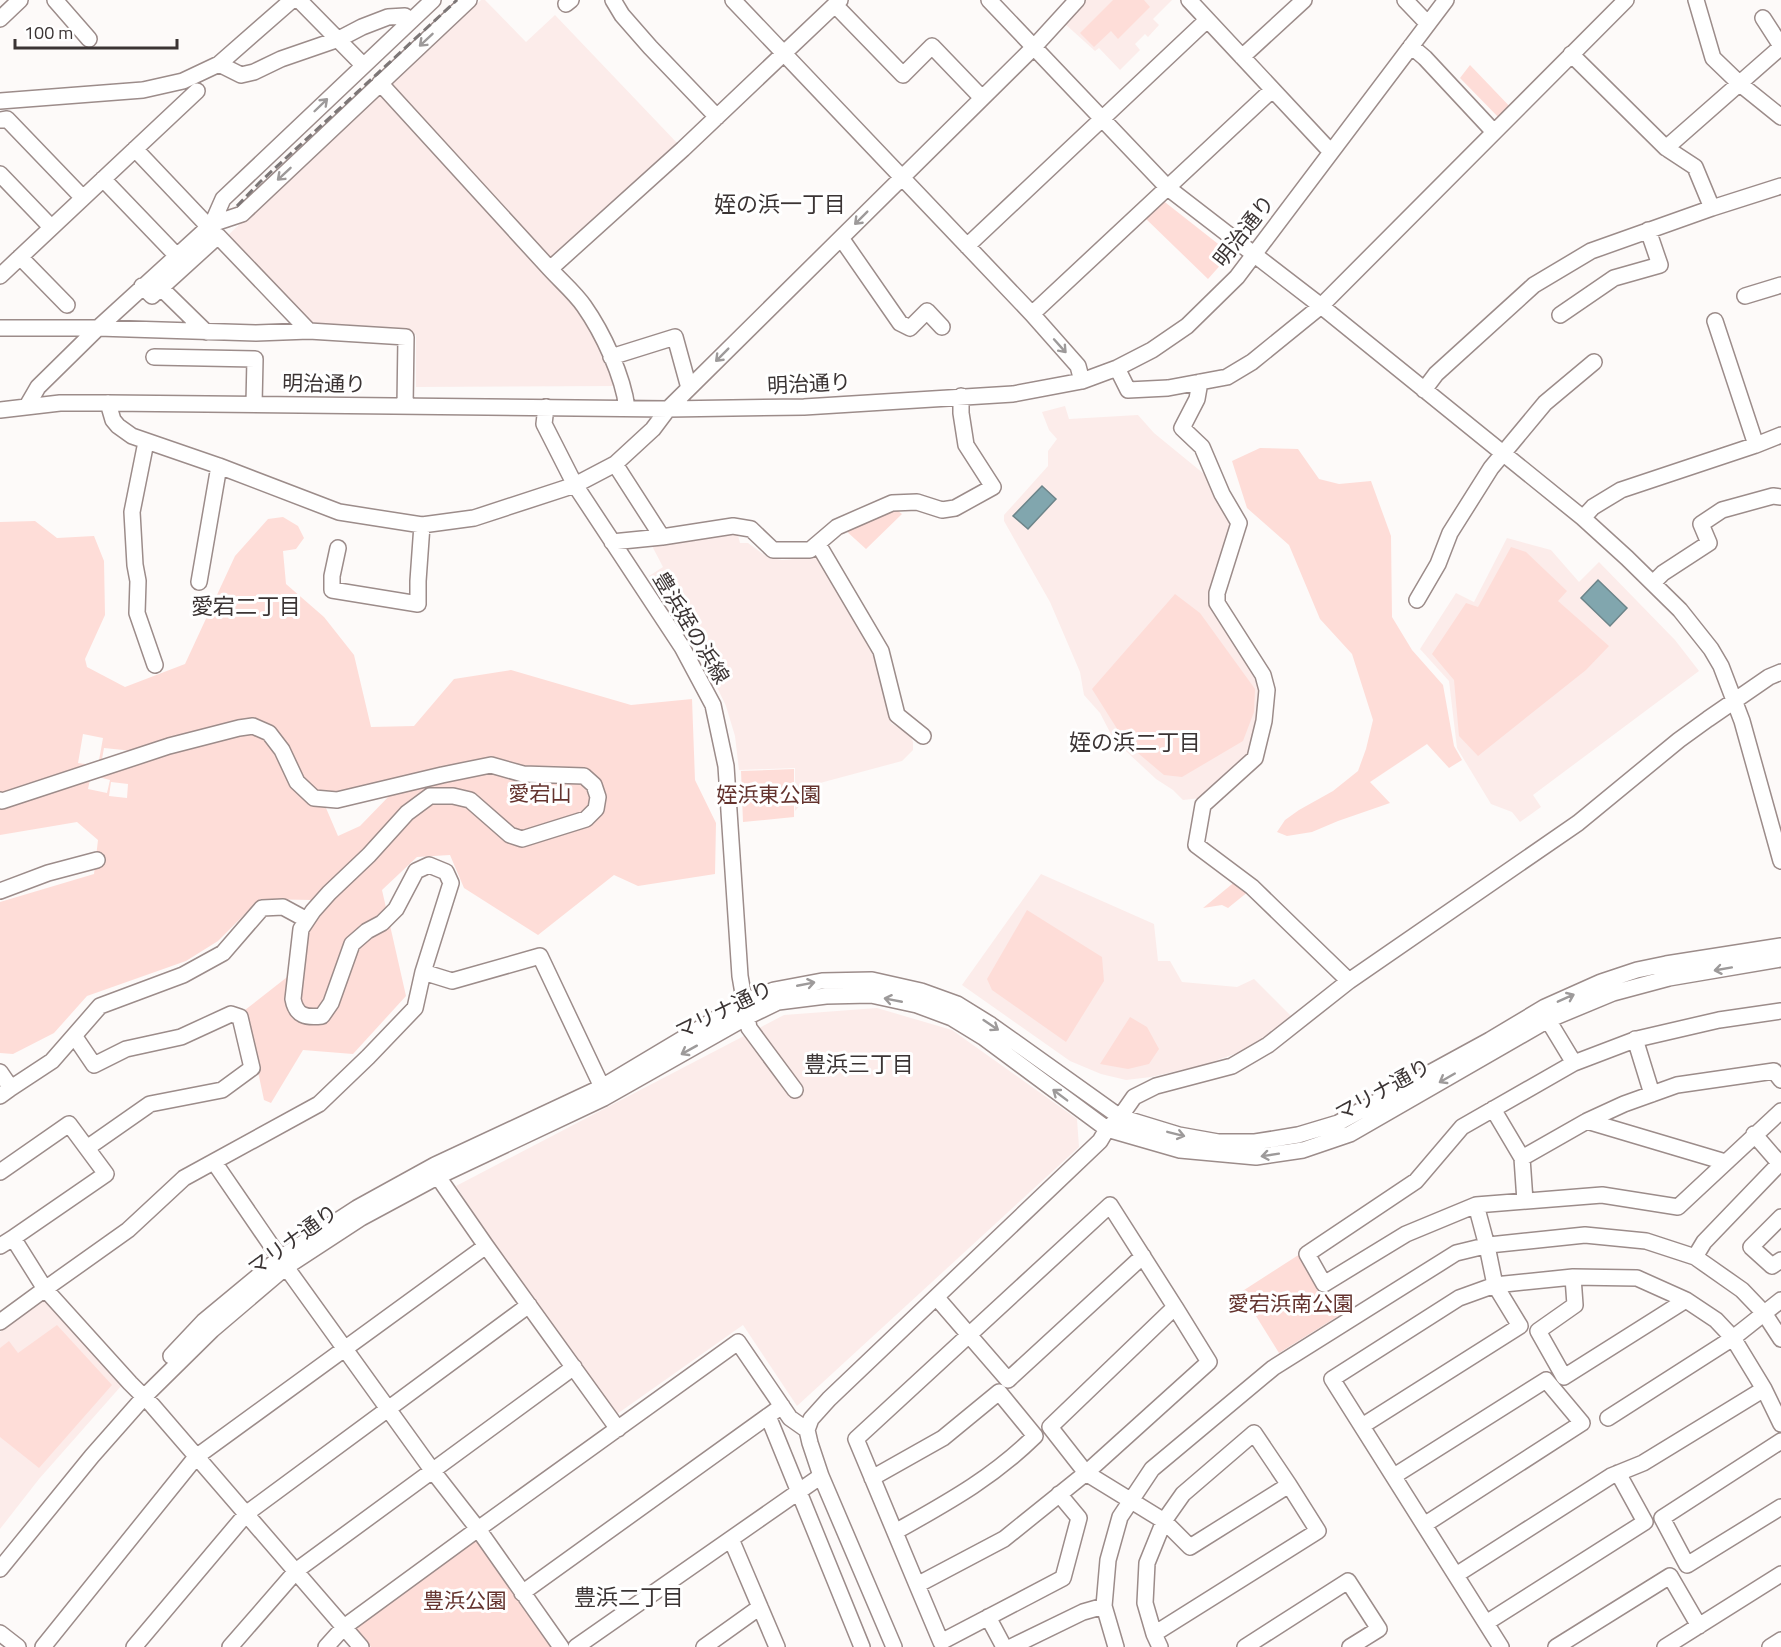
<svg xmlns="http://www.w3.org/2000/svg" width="1781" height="1647" font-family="'Titillium Web','Noto Sans JP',sans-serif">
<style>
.built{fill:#fcecea}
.green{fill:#feddd8;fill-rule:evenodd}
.water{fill:#81a6ae;stroke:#6c8489;stroke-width:1.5}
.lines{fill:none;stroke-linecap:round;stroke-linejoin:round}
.minor-casing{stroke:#9c8c8a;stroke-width:18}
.minor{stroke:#fff;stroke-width:15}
.rail{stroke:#7c7676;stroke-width:3;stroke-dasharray:9 4.5;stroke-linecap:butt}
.oneway{stroke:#9d9a9a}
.labels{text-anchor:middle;stroke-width:6;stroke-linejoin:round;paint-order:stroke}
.street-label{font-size:21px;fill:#3b3434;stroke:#fff}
.park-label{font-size:21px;fill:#64332e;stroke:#fff}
.neighbourhood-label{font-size:22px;fill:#3b3434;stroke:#fff}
</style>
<rect width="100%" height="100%" fill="#fdfaf9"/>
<path class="built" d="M481 0H485L526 42 555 15 679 145 545 270 577 306 602 349 618 386 416 387V335L412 332 314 329 226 237Z
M1084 0H1172L1153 19 1159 25 1148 37 1145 34 1135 44 1140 50 1120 70 1099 48 1095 51 1064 23Z
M1065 406 1069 419 1138 415 1154 433 1209 478 1234 523 1212 594 1264 691 1248 755 1201 798 1183 800 1173 790 1156 779 1114 740 1100 713 1084 695 1080 672 1050 602 1004 521V515L1048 466V451L1057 439 1049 430 1042 412Z
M737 532 740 543H748L767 557 782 560 820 557 877 663 891 723 910 735 913 742V750L902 761 820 783 795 811V768L739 770 735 736 726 706 704 660 649 576 663 567 651 544Z
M1507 538 1551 550 1579 582 1599 562 1675 640 1699 671 1533 795 1541 807 1520 822 1512 812 1491 804 1457 748 1449 681 1420 649 1456 593 1474 602Z
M1041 874 1154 924 1158 961H1170L1182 982 1237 987 1254 979 1291 1016 1249 1049 1203 1065 1151 1077 1126 1080 1101 1074 1070 1061 962 985Z
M877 1008 952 1030 1077 1119 1079 1147 797 1406 743 1325 617 1414 494 1244 456 1186 784 1015Z
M43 1300 49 1302 122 1385 39 1479 0 1529V1332Z"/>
<path class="green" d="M1113 0H1144L1150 7 1118 39 1111 31 1094 47 1080 33Z
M1470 65 1515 112 1503 122 1460 78Z
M1161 199 1222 247 1224 261 1208 279 1144 217Z
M1260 448 1298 449 1319 479 1339 484 1371 481 1391 536 1392 617 1412 650 1443 685 1454 746 1462 760 1449 768 1427 744 1370 782 1390 803 1338 821 1312 832 1287 836 1277 832 1285 820 1299 810 1333 791 1358 771 1366 749 1373 720 1352 654 1320 619 1289 545 1247 508 1232 461Z
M893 507 902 514 866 549 844 529Z
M283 517 298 526 304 538 296 549 283 551 286 584 324 617 354 655 371 727 414 726 454 679 511 670 631 705 692 699 695 780 716 823 715 874 638 886 614 875 538 935 464 888 450 855 417 857 382 890 406 996 353 1054 303 1050 271 1103 264 1100 245 1010 291 974 312 900 260 899 218 941 186 961 87 996 54 1033 13 1054 0 1053V902L94 874 98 840 77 822 0 835V522L35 521 57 538 94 536 104 561 105 615 85 659 87 667 125 687 185 664 235 556 268 519ZM83 734 103 738 98 766 78 763ZM104 748 133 751 129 764 102 759ZM91 775 110 780 107 793 88 789ZM111 782 128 784 127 798 109 796ZM393 792 360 826 338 836 326 808Z
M1511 547 1526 552 1567 591 1558 601 1609 646 1586 670 1478 756 1459 736 1454 680 1432 654 1466 603 1478 607Z
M1175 594 1200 613 1255 689 1254 712 1243 741 1182 777 1164 775 1126 743 1092 689Z
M794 769V817L743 822 741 771Z
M1237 880 1249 891 1228 908 1222 905 1203 908Z
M1027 910 1102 957 1104 981 1066 1042 992 990 987 979Z
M1130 1017 1147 1027 1159 1049 1149 1064 1128 1069 1100 1064Z
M1300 1254 1340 1315 1279 1353 1241 1292Z
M57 1325 112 1385 39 1468 0 1437V1348L9 1341 18 1353Z
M473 1537 480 1541 555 1647H371L355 1628Z"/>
<path class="water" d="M1042 486 1056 499 1028 529 1013 516Z
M1598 580 1627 608 1610 626 1581 598Z"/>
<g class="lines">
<defs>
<path id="minor" d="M55 0 89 39
M299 0 363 65
M613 0 622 15 650 47 717 117
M733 0 1032 314 1078 366 1082 381
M989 0 1168 188 1321 306 1583 518 1627 558 1680 610 1711 649 1721 666 1742 721 1781 861
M1189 0 1331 152
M1405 0 1428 24
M1696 0 1713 58 1740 84 1781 117
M566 4 571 0
M835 5 903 75 932 46 982 98
M1763 18 1781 46
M0 19 20 0
M1411 46 1425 58 1494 132
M1571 54 1666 148 1695 167 1712 208 1781 186
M1242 57 1304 0
M219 64 241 75 254 72 281 59 339 39 362 27 388 17 405 16 411 21
M380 83 550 269
M0 101 143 90 183 81 219 64 292 0
M0 120 7 119 83 198
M1666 148 1781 47
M135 149 209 227
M0 174 51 227
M103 179 176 255
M212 224 223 199 433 0
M841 238 900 323 910 328 927 311 942 327
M967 246 1207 20
M20 257 67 305
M0 276 197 91
M142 286 152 296 218 236 309 331
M161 288 206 332
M1745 296 1781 285
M1032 314 1272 90
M1560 315 1614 278 1660 265 1648 230
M0 328H98L256 333 309 331 406 337 405 406
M154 357 255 359 254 404
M611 357 675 337 689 388
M1117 368 1128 390 1168 388 1227 377 1252 362 1321 306 1626 0
M1200 382 1197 399 1182 428 1202 447 1222 494 1239 523 1217 593V603L1263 675 1267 690 1264 721 1255 758 1203 805 1196 845 1252 887 1349 981
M1424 390 1436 374 1534 285 1591 251 1712 208
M108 403 113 420 118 426 132 436 219 466 339 512 422 525 474 518 575 485 615 464 653 429 668 409 1034 47 1077 0
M27 406 38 387 98 328 212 224 242 214 469 0
M546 407 544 424 575 485 682 647 713 705 726 766 740 976 749 1028 795 1090
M627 408C623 376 603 333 584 306 575 293 561 281 550 269L683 149 840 0
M0 410 60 403H108L668 409 804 407 1013 394 1082 381 1117 368 1152 350 1187 326 1237 277 1446 0
M146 442 132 512 135 565 138 581 137 613 155 665
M1756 445 1781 435
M615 464 662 537
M1583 518 1593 507 1621 490 1756 445 1715 321
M612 542 662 537 733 526 751 529 773 550H810L837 527 892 503 917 502 942 510 955 508 993 487 966 445 961 413V396
M818 544 881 651 897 715 923 736
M338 548 332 576V590L418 604V581L422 525
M199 582 219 466
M1653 583 1663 573 1709 543 1701 524 1722 510 1773 496 1781 497
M1417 600 1438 564 1450 533 1491 468 1545 403 1594 362
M0 800 2 801 169 746 239 728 253 726 269 733 282 750 297 782 314 798 337 800 442 775 491 765 523 774 584 776 594 785 598 797 596 809 586 819 522 839 510 835 470 800 453 796H430L407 813 369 855 329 893 313 911 301 929 293 999C296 1016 306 1018 322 1016L331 1003 352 944 367 931 382 923 396 909 416 871 429 865 446 872 451 883 423 972 415 1008 368 1057 319 1104 184 1178 128 1230 45 1289 13 1238 0 1246
M0 891 48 873 97 860
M423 972 452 981 540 956 602 1087
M1546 1011 1548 1020 1574 1063
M1781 1011 1719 1020 1637 1039 1574 1063 1462 1127 1416 1181 1307 1254 1324 1284 1406 1234 1476 1205 1602 1195 1678 1207 1781 1111
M75 1037 94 1065 126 1049 181 1037 231 1014 240 1017 252 1068 222 1090 150 1104 87 1148
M1635 1039 1652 1094
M0 1072 11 1088 0 1096
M11 1088 52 1061 100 1006 183 975 223 953 262 908 283 907 307 920
M1493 1109 1522 1158
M1587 1121 1725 1162
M1754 1134 1781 1165
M214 1162 286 1267 432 1470 478 1529 561 1647
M436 1168 443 1184 486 1246 618 1429
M0 1172 69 1124 106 1174 13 1238
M1525 1201 1522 1158 1587 1121 1624 1104 1677 1085 1774 1071 1781 1080
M1781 1217 1751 1247 1772 1266 1781 1260
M1695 1257 1704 1242 1781 1162
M1573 1277 1575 1305 1538 1331 1564 1377 1686 1300
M937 1298 1008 1380 1143 1256
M0 1322 45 1289 130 1383 152 1405 361 1647
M171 1356 204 1321 280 1258 357 1208 435 1165 602 1087 744 1002 774 990 822 981 872 980 921 991 957 1004 991 1025 1120 1117 1179 1135 1218 1142H1255L1298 1135 1338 1123 1490 1040 1545 1007 1601 982 1637 970 1666 964 1781 946
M768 1416 862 1647
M1608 1418 1733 1338 1781 1300
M1362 1426 1520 1326 1495 1285 1487 1246 1476 1205
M1781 1441 1662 1518 1687 1565 1781 1507
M1394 1476 1546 1380 1582 1423 1424 1525
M872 1478 943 1438 999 1392 1035 1436C991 1479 948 1502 895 1532
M1059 1494 1079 1518 1063 1578 941 1642 917 1585 1004 1539 1086 1473 1209 1362 1175 1307 1050 1427 1086 1473 1164 1521 1190 1547 1289 1485 1318 1531 1154 1634 1160 1647
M731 1539 777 1647
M0 1569 92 1456 145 1396 212 1330 286 1267 361 1218 439 1176 604 1098 747 1017 778 1002 826 996 871 995 917 1005 952 1018 983 1037 1107 1129 1180 1150 1256 1157 1303 1150 1350 1134 1548 1020 1613 993 1669 978 1781 959
M1456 1575 1611 1476 1643 1463 1764 1389
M917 1585 856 1439 1110 1205 1175 1307
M522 1593 782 1406
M988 1617 1004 1647
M1486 1623 1645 1522 1618 1473
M0 1633 18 1647
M1154 1634 1145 1603 1147 1563 1164 1521 1183 1494 1254 1433 1289 1485
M43 1647 196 1457 486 1246
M134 1647 247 1513 529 1305
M230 1647 297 1570 574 1367
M326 1647 344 1627 478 1529 738 1342 790 1418 807 1430
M576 1647 821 1476
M704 1647 760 1607
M894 1647 821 1476 810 1443 807 1430 811 1419 829 1399 1100 1141 1107 1129 1120 1117 1134 1097 1156 1086 1232 1066 1268 1045 1349 981 1578 823 1679 740 1708 719 1769 677 1781 672
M1011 1647 1083 1612 1104 1606
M1116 1647 1104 1606 1108 1560 1120 1517 1152 1469 1273 1368 1456 1253 1489 1245 1585 1235 1646 1241 1695 1257 1742 1290 1764 1313 1781 1339
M1245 1647 1348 1581 1379 1629 1350 1647
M1501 1647 1332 1379 1459 1298 1495 1285 1573 1277 1637 1278 1686 1300 1716 1320 1733 1338 1764 1389 1781 1424
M1556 1647 1670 1576 1699 1626
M1665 1647 1781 1574
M1770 1647 1781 1640"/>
</defs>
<use href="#minor" class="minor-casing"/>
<use href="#minor" class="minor"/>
<path class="rail" d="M237 206 260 182 457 0"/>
</g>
<defs><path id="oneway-shaft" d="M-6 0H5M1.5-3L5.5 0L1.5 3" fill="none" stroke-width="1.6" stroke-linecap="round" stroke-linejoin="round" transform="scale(1.5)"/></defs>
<g class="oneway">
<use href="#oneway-shaft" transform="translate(426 40) rotate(137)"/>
<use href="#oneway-shaft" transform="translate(321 105) rotate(-44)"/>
<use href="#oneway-shaft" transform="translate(284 174) rotate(137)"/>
<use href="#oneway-shaft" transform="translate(861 218) rotate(135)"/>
<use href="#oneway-shaft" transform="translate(1060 346) rotate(48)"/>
<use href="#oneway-shaft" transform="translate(722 355) rotate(135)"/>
<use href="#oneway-shaft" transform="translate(1723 969) rotate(170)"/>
<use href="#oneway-shaft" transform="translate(806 984) rotate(-11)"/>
<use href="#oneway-shaft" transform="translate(1566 998) rotate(-24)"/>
<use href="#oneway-shaft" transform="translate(893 1000) rotate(-169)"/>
<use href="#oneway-shaft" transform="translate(991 1025) rotate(34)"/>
<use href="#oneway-shaft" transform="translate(689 1050) rotate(151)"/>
<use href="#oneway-shaft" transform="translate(1447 1078) rotate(150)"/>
<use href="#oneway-shaft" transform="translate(1060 1095) rotate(-143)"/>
<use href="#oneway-shaft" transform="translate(1176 1134) rotate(14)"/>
<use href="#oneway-shaft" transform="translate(1270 1155) rotate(171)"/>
</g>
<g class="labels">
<g class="street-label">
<text transform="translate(1244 231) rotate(-52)" y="7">明治通り</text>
<text transform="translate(324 384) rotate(1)" y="7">明治通り</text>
<text transform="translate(809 384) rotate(-3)" y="7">明治通り</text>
<text transform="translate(691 628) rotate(59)" y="7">豊浜姪の浜線</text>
<text transform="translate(724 1010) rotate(-26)" y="7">マリナ通り</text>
<text transform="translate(1383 1090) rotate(-29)" y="7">マリナ通り</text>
<text transform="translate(293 1240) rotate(-36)" y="7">マリナ通り</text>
</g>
<g class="park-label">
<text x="540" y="801">愛宕山</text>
<text x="769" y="802">姪浜東公園</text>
<text x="1291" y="1311">愛宕浜南公園</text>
<text x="465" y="1608">豊浜公園</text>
</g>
<g class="neighbourhood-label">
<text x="780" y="212">姪の浜一丁目</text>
<text x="246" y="614">愛宕二丁目</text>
<text x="1135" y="750">姪の浜二丁目</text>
<text x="859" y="1072">豊浜三丁目</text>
<text x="629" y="1605">豊浜二丁目</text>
</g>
</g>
<path d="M15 39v9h162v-9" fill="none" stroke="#3b3434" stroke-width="3"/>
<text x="24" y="39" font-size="18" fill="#3b3434" stroke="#ffffff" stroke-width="4.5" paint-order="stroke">100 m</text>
</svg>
